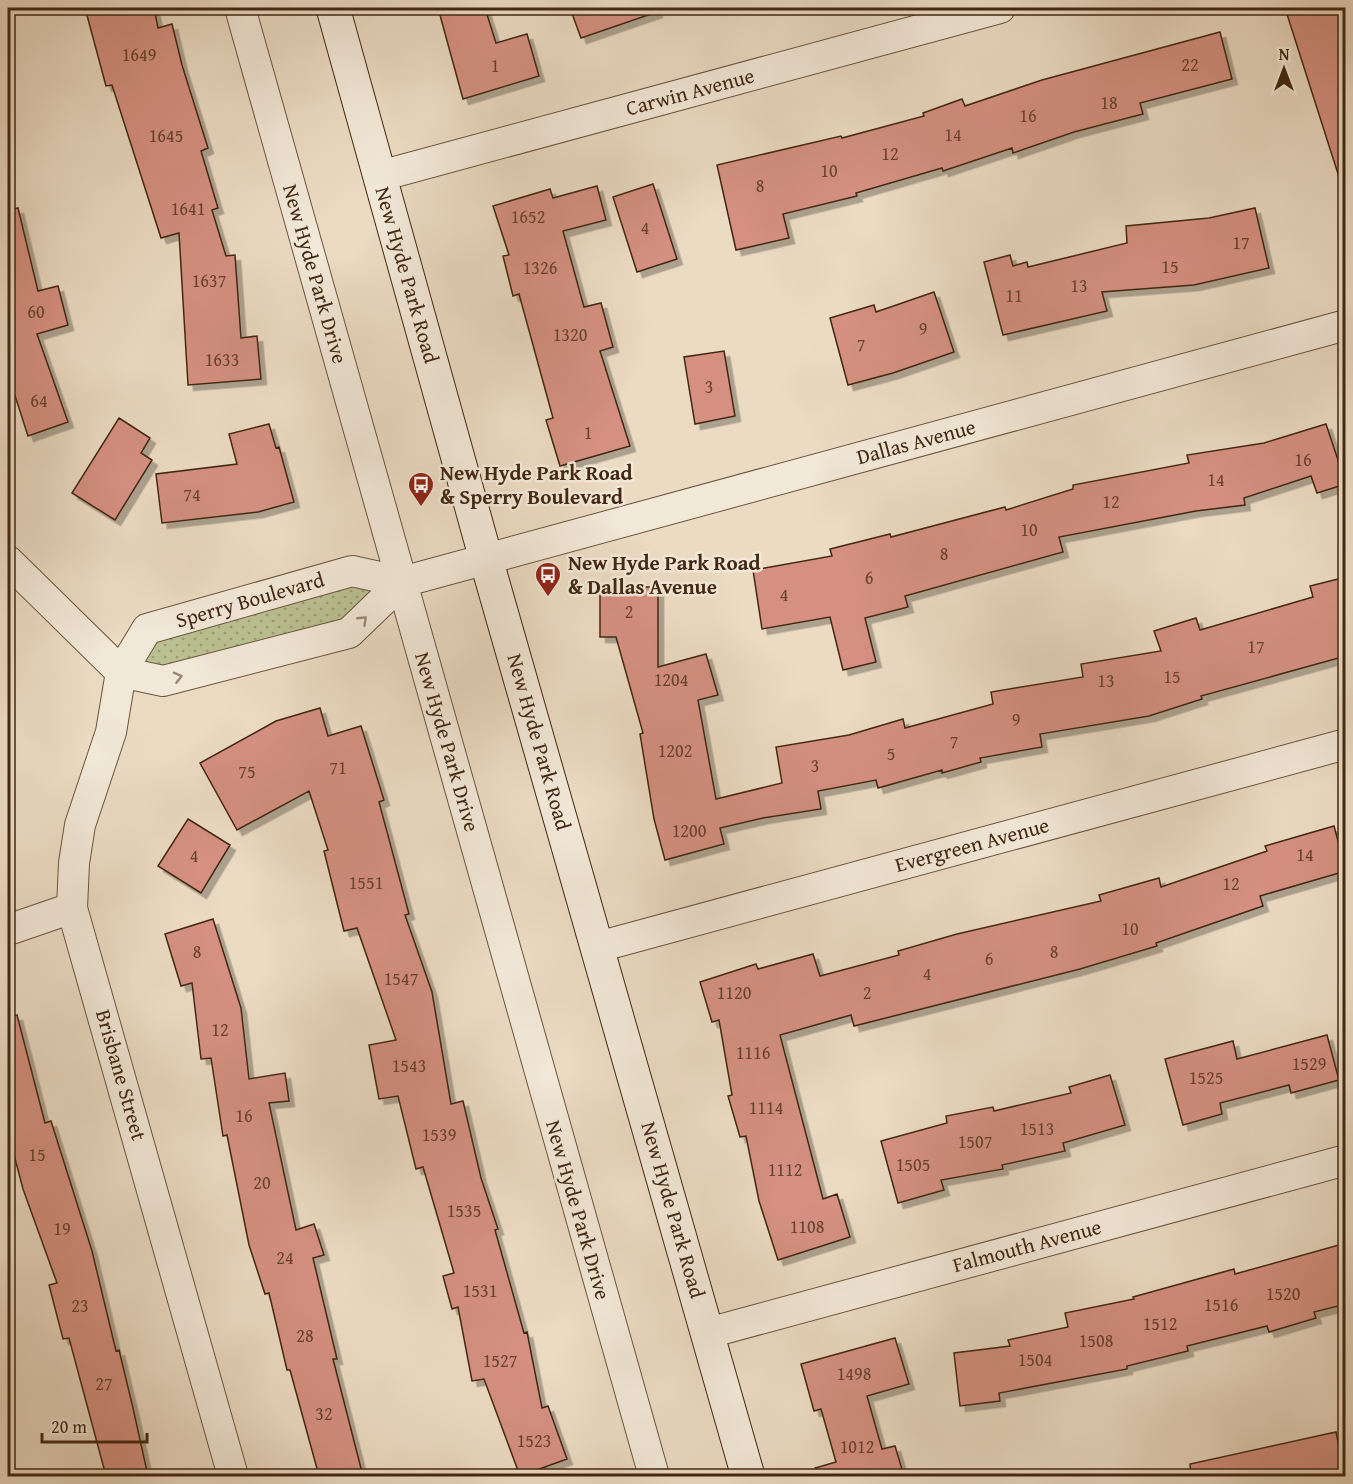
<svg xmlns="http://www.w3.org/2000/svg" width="1353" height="1484" font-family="'Gentium Book Plus',serif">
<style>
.grass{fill:url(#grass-dots);stroke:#7e7452;stroke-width:1.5}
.building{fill:#d59081;stroke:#422812;stroke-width:1.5;filter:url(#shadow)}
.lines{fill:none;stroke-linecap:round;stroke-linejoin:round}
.street-casing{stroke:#6c553e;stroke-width:32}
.secondary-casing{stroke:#422812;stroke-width:35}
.street{stroke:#f2e8d8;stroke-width:30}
.secondary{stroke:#f2e8d8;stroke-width:33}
.oneway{stroke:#9a8875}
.labels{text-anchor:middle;stroke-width:5;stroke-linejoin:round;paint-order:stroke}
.number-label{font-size:18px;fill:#67422e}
.street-label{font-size:21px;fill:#422812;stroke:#f2e8d8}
.poi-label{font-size:21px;font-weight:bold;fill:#422812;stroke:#f2e8d8;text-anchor:start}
</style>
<defs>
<pattern id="grass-dots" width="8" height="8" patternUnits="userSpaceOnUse" patternTransform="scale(1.5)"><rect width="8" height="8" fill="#bac092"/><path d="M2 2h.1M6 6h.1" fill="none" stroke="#999c76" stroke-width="1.8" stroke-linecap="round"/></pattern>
<filter id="shadow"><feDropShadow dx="5.5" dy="5.5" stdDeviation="0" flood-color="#0004"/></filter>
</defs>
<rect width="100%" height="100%" fill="#ebdbc3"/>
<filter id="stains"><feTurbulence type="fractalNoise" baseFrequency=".00333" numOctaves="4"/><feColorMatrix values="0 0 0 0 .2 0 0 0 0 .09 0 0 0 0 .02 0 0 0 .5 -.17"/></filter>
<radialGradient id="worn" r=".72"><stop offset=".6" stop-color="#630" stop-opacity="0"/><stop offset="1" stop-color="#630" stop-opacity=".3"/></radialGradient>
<path class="grass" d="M352 578 391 585 349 627 166 676 129 668 151 634Z"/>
<path class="building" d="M85 8H154L158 28 172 24 182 65 208 148 201 151 218 208 212 210 226 256 235 255 241 338 257 336 261 379 188 385 179 233 161 238 112 85 106 86Z
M438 8H485L496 43 527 34 539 76 463 99Z
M570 8H656L657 12 581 38Z
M1285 8H1346V176L1339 177Z
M1220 32 1232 79 1140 103 1143 114 1074 132 1013 153 1012 148 943 171 942 168 856 193 857 196 783 214 789 238 736 250 717 165 841 136 842 138 924 116 923 113 962 99 965 106 1042 80Z
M653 184 677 259 637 272 613 197Z
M597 186 606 220 563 231 584 307 601 303 613 347 600 351 630 446 560 466 546 420 553 418 519 294 513 296 503 256 509 255 493 206 550 189 553 198Z
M18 208 38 291 58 286 68 325 37 334 68 422 28 436 8 374V210Z
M1255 208 1269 268 1194 285 1102 292 1107 311 1003 335 984 262 1010 255 1013 266 1027 262 1028 267 1127 243 1126 226 1209 218Z
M934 292 954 352 893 373 848 385 830 318 874 305 876 312Z
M724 351 735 416 695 424 684 357Z
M119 418 150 438 141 453 152 460 115 520 72 493Z
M269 424 276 448 279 447 294 502 258 512 162 523 156 474 237 464 229 434Z
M1326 424 1346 484 1317 493 1311 476 1244 498 1245 505 1196 511 1059 537 1063 552 905 596 908 607 865 618 876 662 843 670 830 617 762 629 753 570 832 556 830 549 890 534 891 537 1005 507 1006 510 1073 489V485L1189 463 1187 455 1264 443Z
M1346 577V656L1201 696 1202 699 1149 716 1040 734 1042 747 980 758 981 762 942 773V770L878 788 876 780 818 791 821 809 763 818 720 828 724 844 665 860 654 819 640 734 643 733 616 637H600V587H658V667L706 654 718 695 698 700 716 799 782 783 776 747 849 735 903 719 905 728 993 704 991 692 1083 677 1081 664 1161 651 1154 631 1196 618 1200 630 1313 597 1310 586Z
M320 708 328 736 361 726 384 800 379 802 409 914 405 915 432 992 451 1104 463 1101 481 1178 498 1229 495 1230 524 1333 527 1332 542 1408 548 1406 567 1459 520 1476 484 1379 472 1381 458 1307 452 1309 443 1276 454 1273 423 1167 416 1169 398 1096 379 1099 369 1045 396 1040 357 928 344 931 324 851 328 850 309 791 237 830 200 763 276 721Z
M188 819 230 845 201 893 158 866Z
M1334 826 1346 871 1260 896 1263 906 1156 943 1157 946 1080 969 854 1026 851 1015 780 1035 823 1199 837 1194 850 1237 778 1260 759 1201 746 1136 740 1137 728 1096 732 1095 719 1020 712 1022 700 982 756 964 758 969 813 954 820 976 899 955 898 951 957 934 1101 901 1099 895 1159 878 1161 887 1267 851 1265 846Z
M213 919 241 1008 249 1079 285 1073 289 1101 269 1103 296 1230 314 1224 324 1255 313 1258 337 1359H333L363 1476H319L290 1370H287L269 1293 265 1294 249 1245 227 1135 223 1136 211 1058 201 1059 192 983 181 986 165 934Z
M17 1015 45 1123 51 1121 92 1251 116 1351 119 1350 133 1408 148 1476H106L69 1338 63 1339 49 1285 57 1283 23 1189 8 1132V1016Z
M1327 1035 1339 1080 1291 1093 1289 1085 1220 1103 1222 1114 1183 1125 1165 1059 1233 1041 1237 1059Z
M1110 1075 1125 1125 1063 1143 1065 1151 1002 1165 1003 1169 941 1180 944 1190 898 1203 881 1141 947 1123 946 1116 993 1107 994 1111 1071 1093 1069 1087Z
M1346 1243V1304L1314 1312 1316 1318 1269 1332 1267 1326 1187 1346 1188 1351 1127 1366V1369L999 1393 1000 1401 960 1406 954 1353 1010 1346 1008 1340 1068 1327 1065 1313 1134 1299 1133 1297 1234 1269 1235 1274Z
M895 1338 909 1384 867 1396 882 1449 895 1446 904 1476H816L815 1468 836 1462 821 1409 814 1411 801 1364Z
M1336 1432 1345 1476H1191L1190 1464Z"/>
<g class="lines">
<defs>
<path id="street" d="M240 8 654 1476
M380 176 1000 8
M8 561 121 672 163 681 349 633 402 582 352 571 147 629 121 672 111 732 80 825 74 863 72 908 233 1476
M402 582 1346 325
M8 930 72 908
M598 947 1346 744
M708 1333 1346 1160"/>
<path id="secondary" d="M333 8 486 559 748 1476"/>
</defs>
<use href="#street" class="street-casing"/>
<use href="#secondary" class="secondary-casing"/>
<use href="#street" class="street"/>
<use href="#secondary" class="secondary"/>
</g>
<defs><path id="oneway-chevron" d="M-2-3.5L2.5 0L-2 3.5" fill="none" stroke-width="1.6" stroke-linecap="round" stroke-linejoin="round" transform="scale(1.5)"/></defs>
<g class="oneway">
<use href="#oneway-chevron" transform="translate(363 620) rotate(-44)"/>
<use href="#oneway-chevron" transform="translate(178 677) rotate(-14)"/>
</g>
<defs>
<symbol id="bus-pin" viewBox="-11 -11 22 30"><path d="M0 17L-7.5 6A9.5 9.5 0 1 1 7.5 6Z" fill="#8f2418" stroke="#f2e8d8"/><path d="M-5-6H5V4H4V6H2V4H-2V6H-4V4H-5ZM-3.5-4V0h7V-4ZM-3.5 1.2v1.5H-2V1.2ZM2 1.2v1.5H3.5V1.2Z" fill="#fff"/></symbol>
</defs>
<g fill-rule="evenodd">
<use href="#bus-pin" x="406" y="470" width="30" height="40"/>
<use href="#bus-pin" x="533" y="560" width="30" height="40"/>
</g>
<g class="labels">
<g class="number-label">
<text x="139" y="61">1649</text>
<text x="1190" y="71">22</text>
<text x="495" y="72">1</text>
<text x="1109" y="109">18</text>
<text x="1028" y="122">16</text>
<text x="953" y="141">14</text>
<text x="166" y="142">1645</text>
<text x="890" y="160">12</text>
<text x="829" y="177">10</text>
<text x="760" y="192">8</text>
<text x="188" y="215">1641</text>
<text x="528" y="223">1652</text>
<text x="645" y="234">4</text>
<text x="1241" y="249">17</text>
<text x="1170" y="273">15</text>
<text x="540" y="274">1326</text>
<text x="209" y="287">1637</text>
<text x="1079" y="292">13</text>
<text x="1014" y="302">11</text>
<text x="36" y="318">60</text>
<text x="923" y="335">9</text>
<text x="570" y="341">1320</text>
<text x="861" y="351">7</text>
<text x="222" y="366">1633</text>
<text x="709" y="393">3</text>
<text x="39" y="407">64</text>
<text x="588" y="439">1</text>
<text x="1303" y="466">16</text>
<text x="1216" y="486">14</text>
<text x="192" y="501">74</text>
<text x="1111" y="508">12</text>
<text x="1029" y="536">10</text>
<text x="944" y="560">8</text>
<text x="869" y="584">6</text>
<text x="784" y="601">4</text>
<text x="629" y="618">2</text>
<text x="1256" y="653">17</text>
<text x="1172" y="683">15</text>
<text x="671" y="686">1204</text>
<text x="1106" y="687">13</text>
<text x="1016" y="726">9</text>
<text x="954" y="748">7</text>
<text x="675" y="757">1202</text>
<text x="891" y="760">5</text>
<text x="815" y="772">3</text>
<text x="338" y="774">71</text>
<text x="247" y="778">75</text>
<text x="689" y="837">1200</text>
<text x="1305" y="861">14</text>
<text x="194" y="862">4</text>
<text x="366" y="889">1551</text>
<text x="1231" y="890">12</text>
<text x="1130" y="935">10</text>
<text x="197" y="958">8</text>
<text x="1054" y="958">8</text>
<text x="989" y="965">6</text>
<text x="927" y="980">4</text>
<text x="401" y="985">1547</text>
<text x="734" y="999">1120</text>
<text x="867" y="999">2</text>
<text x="220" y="1036">12</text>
<text x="753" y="1059">1116</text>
<text x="1309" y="1070">1529</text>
<text x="409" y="1072">1543</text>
<text x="1206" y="1084">1525</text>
<text x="766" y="1114">1114</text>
<text x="244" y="1122">16</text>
<text x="1037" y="1135">1513</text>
<text x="439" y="1141">1539</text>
<text x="975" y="1148">1507</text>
<text x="37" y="1161">15</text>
<text x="913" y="1171">1505</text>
<text x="785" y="1176">1112</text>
<text x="262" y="1189">20</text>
<text x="464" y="1217">1535</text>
<text x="807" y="1233">1108</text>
<text x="62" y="1235">19</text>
<text x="285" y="1264">24</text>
<text x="480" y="1297">1531</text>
<text x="1283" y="1300">1520</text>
<text x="1221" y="1311">1516</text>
<text x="80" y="1312">23</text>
<text x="1160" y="1330">1512</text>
<text x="305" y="1342">28</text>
<text x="1096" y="1347">1508</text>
<text x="1035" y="1366">1504</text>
<text x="500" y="1367">1527</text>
<text x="854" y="1380">1498</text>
<text x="104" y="1390">27</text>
<text x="324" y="1420">32</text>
<text x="534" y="1447">1523</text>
<text x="857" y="1453">1012</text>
</g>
<g class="street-label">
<text transform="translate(690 92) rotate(-15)" y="7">Carwin Avenue</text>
<text transform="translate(315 274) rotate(74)" y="7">New Hyde Park Drive</text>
<text transform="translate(407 275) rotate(74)" y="7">New Hyde Park Road</text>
<text transform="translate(916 442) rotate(-15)" y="7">Dallas Avenue</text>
<text transform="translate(250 600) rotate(-16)" y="7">Sperry Boulevard</text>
<text transform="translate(447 742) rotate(74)" y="7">New Hyde Park Drive</text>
<text transform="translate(539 742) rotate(74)" y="7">New Hyde Park Road</text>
<text transform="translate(972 845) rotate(-15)" y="7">Evergreen Avenue</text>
<text transform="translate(121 1075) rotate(74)" y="7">Brisbane Street</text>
<text transform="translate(578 1210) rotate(74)" y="7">New Hyde Park Drive</text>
<text transform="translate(673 1210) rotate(74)" y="7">New Hyde Park Road</text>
<text transform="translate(1027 1246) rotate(-15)" y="7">Falmouth Avenue</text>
</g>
<g class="poi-label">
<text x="440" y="480">New Hyde Park Road<tspan x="440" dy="24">&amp; Sperry Boulevard</tspan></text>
<text x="568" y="570">New Hyde Park Road<tspan x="568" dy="24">&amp; Dallas Avenue</tspan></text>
</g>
</g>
<rect width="1353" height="1484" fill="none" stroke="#ebdbc3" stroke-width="30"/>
<rect x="9" y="9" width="1335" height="1466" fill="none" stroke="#422812" stroke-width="3"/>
<rect x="15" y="15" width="1323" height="1454" fill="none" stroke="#422812" stroke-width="1.5"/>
<g transform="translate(1284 69)" stroke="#f2e8d8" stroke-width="4.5" paint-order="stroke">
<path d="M0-4.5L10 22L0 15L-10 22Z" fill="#422812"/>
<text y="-9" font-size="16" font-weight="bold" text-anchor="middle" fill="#422812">N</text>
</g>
<path d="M42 1433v9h105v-9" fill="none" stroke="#422812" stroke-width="3"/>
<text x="51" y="1433" font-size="18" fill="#422812" stroke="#f2e8d8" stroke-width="4.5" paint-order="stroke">20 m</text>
<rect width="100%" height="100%" filter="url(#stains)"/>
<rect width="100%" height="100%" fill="url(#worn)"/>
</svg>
